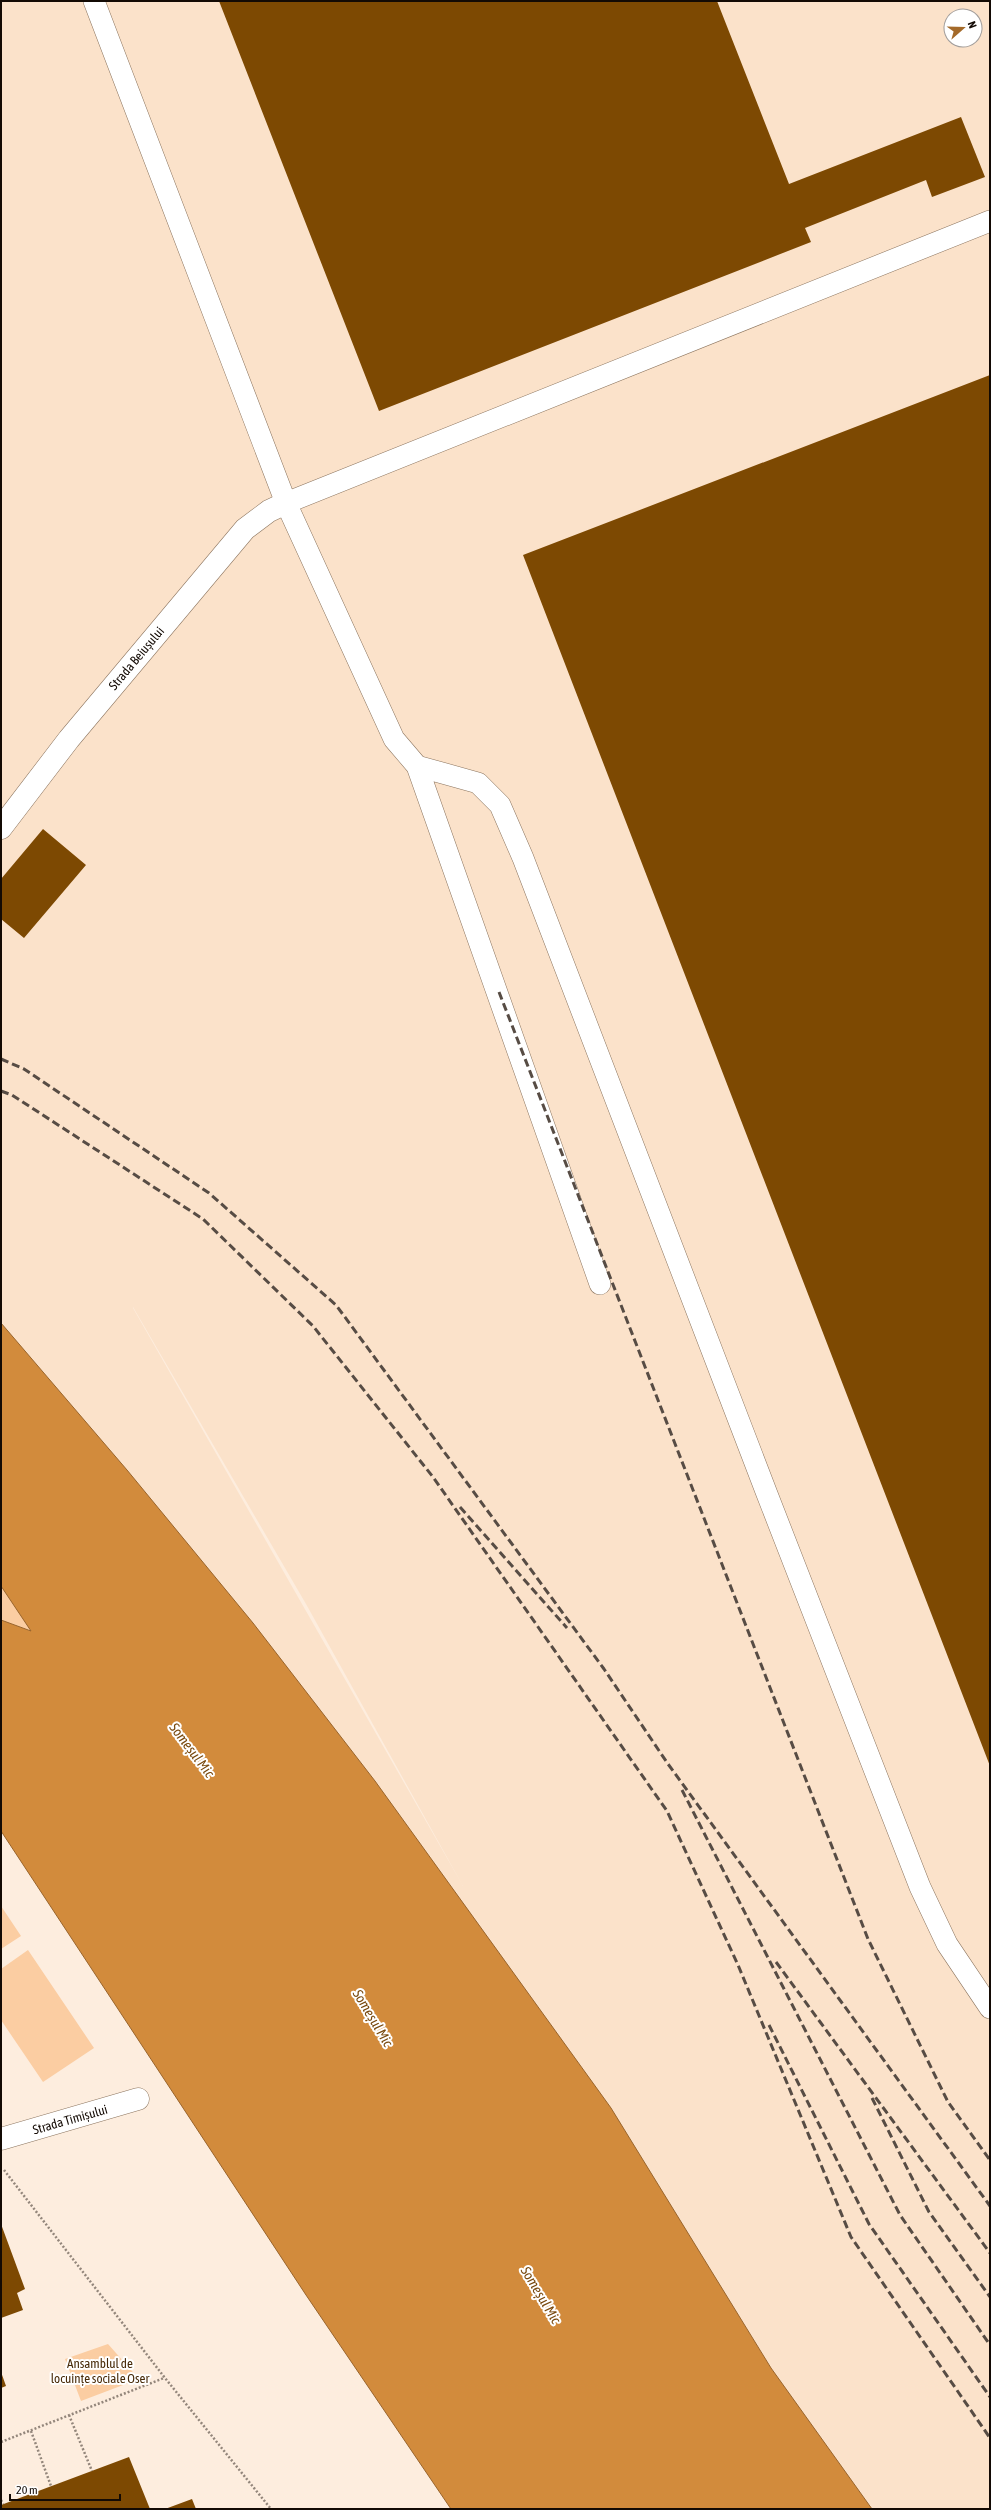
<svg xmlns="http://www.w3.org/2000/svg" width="991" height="2510" font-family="'Asap Condensed',sans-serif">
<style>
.built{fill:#fbe2ca;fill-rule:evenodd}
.green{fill:#fbcda2}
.water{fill:#d28b3c;stroke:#99642b}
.building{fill:#7d4902}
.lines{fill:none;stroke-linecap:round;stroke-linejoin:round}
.lane-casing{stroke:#8c755f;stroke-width:22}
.street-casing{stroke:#8c755f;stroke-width:23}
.path{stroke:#93867b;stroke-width:2.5;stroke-dasharray:2 2;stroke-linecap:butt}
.lane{stroke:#fff;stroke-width:21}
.street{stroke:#fff;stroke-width:22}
.rail{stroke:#574c44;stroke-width:3;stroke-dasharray:8 4;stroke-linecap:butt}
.labels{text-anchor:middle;stroke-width:4;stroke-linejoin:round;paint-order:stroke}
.street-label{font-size:13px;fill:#130a04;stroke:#fff}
.park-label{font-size:13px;fill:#472a08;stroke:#fff}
.water-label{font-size:14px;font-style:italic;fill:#79490e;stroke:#fff}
</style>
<rect width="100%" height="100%" fill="#fdedde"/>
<path class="built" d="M1 1H990V2509H872L771 2368 611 2108 375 1781 253 1623 127 1470 1 1323ZM951 16H975V40H951ZM133 1307 306 1604 463 1886 133 1308Z"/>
<path class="green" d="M1 1586 32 1631 1 1620Z
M1 1906 21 1936 1 1949Z
M28 1950 94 2048 43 2082 1 2020V1969Z
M108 2344 139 2379 81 2401 65 2359Z"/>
<path class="water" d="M1 1323 127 1470 253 1623 375 1781 611 2108 771 2368 872 2509H451L306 2295 1 1831V1620L31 1631 1 1586Z"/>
<path class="building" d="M219 1H717L789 184 961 117 985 177 932 197 926 180 805 228 811 242 379 411Z
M990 375V1766L523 555Z
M43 829 86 865 24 938 1 919V879Z
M1 2224 25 2289 17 2293 23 2310 1 2318Z
M1 2372 6 2386 1 2388Z
M129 2457 150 2509H1V2505Z
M192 2499 196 2509H165Z"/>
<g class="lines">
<defs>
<path id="lane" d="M94 1 286 503 394 739 417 766 478 783 500 805 523 858 767 1494 920 1887 947 1944 990 2008
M286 503 990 221
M417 766 600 1284"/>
<path id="street" d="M1 828 69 739 245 529 269 511 286 503
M1 2139 138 2099"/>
</defs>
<use href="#lane" class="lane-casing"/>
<use href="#street" class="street-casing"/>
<path class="path" d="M4 2170 165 2378 271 2509
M69 2415 92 2471
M31 2431 51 2486
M1 2442 164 2378
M1 2500 3 2504"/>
<use href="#lane" class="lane"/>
<use href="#street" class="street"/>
<path class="rail" d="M499 992 868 1939 948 2102 990 2160
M1 1059 24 1069 209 1193 336 1305 604 1669 668 1764 990 2206
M1 1091 12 1095 203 1219 313 1326 433 1477 667 1811 738 1965 851 2237 990 2438
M460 1507 567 1628
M682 1790 900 2215 990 2345
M776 1962 990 2253
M769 2025 869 2224 990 2397
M872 2098 929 2212 990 2297"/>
</g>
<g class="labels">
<g class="street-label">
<text transform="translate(136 658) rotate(-50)" y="5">Strada Beiușului</text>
<text transform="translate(70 2119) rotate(-16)" y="5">Strada Timișului</text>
</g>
<g class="park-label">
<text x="100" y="2368">Ansamblul de<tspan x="100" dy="15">locuințe sociale Oser</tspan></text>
</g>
<g class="water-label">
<text transform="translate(192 1750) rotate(53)" y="5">Someșul Mic</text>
<text transform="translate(373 2018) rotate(59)" y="5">Someșul Mic</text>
<text transform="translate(541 2295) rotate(59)" y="5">Someșul Mic</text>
</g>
</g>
<rect width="991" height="2510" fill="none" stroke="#130a04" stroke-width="4"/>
<g transform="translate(963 28) rotate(70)"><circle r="19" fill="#ffffff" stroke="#a19d9b"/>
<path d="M0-3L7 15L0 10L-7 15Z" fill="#a46a2a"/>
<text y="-6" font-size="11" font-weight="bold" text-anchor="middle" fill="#130a04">N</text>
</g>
<path d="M10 2494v6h110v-6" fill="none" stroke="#130a04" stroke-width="2"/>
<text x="16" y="2494" font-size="12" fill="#130a04" stroke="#ffffff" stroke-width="3" paint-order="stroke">20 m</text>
</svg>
